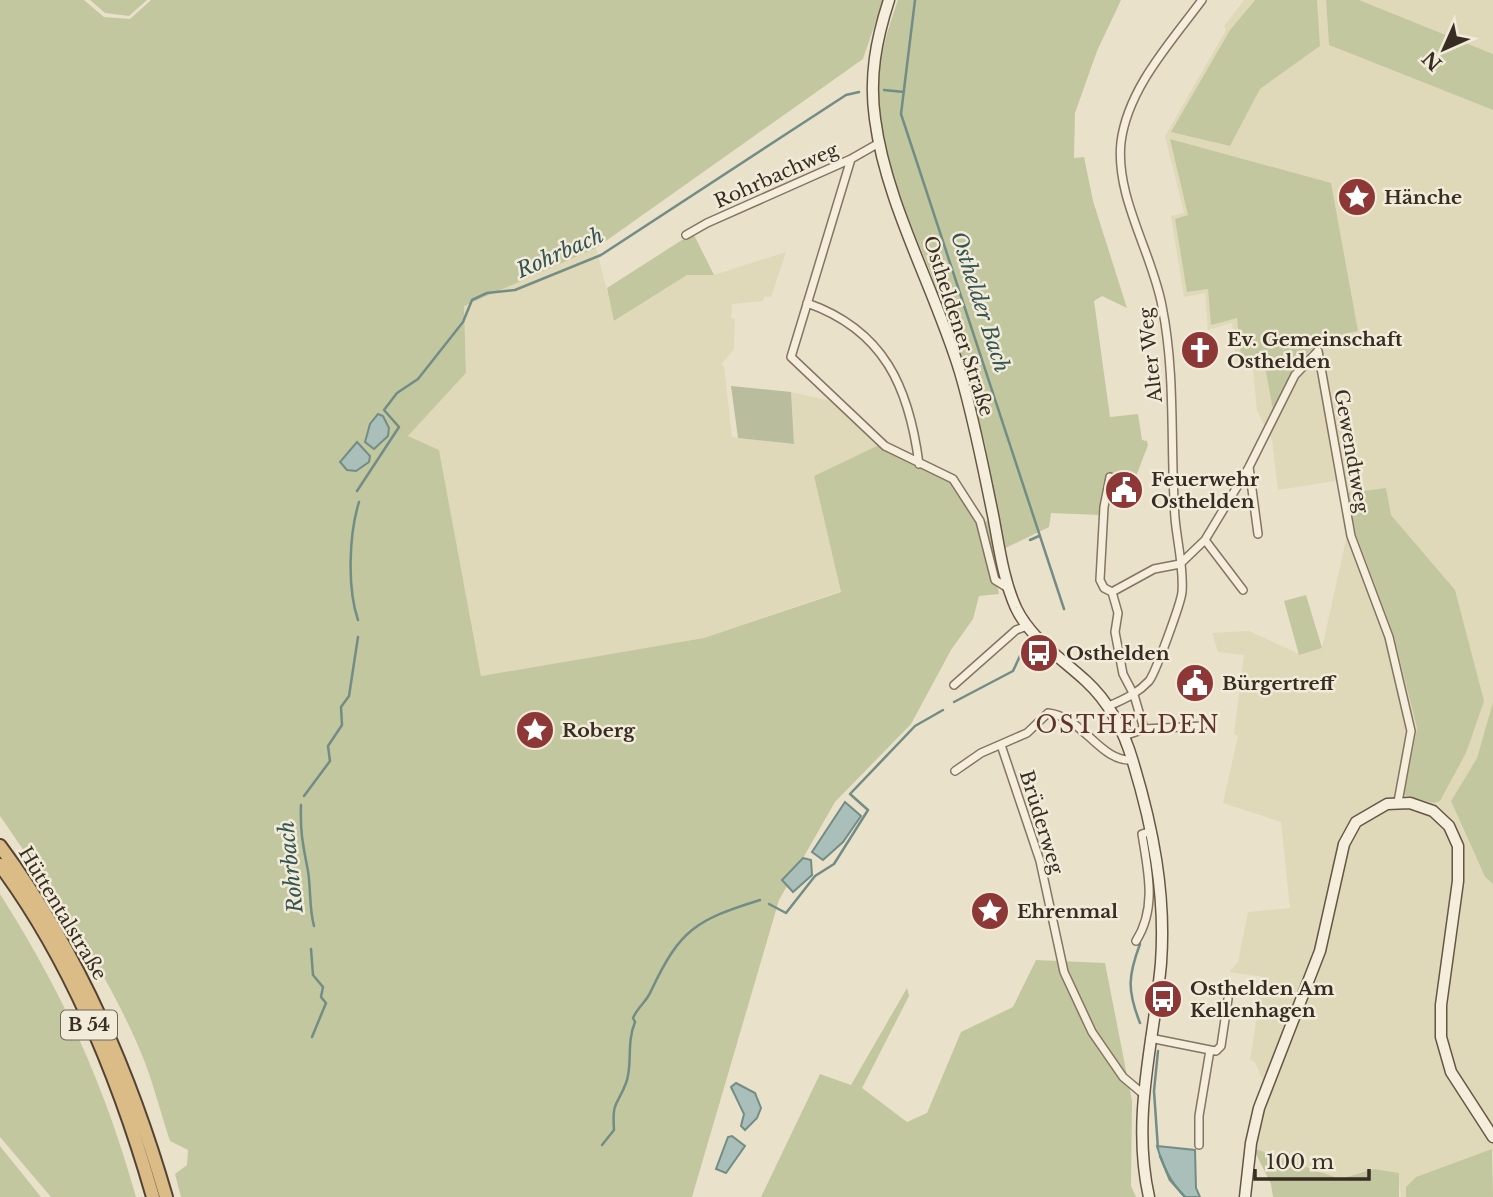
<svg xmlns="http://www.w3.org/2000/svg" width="1493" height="1197" font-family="'Libre Baskerville',serif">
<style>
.farmland{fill:#dfd9b9;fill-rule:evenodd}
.green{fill:#c2c79f}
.cemetery{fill:#b9bd9d}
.water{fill:#aabfb9;stroke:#728d86;stroke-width:2}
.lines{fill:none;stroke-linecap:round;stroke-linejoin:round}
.stream{stroke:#728d86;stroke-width:2.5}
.minor-casing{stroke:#857461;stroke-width:10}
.secondary-casing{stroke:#675644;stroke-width:13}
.trunk-casing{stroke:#534334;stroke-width:16}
.minor{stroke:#f5eedd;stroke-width:7}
.secondary{stroke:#f5eedd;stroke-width:10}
.trunk{stroke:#dbbc86;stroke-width:12}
.labels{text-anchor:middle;stroke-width:5;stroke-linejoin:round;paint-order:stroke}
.shield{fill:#f2ebd9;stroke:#6f6659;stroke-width:2}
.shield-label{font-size:18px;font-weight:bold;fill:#372d22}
.street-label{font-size:19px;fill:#372d22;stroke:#f2ebd9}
.poi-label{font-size:19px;font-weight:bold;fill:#372d22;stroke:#f2ebd9;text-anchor:start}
.water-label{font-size:21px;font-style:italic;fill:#335553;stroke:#f2ebd9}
.quarter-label{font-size:23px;letter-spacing:2px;fill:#5f3327;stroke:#f2ebd9}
</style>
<rect width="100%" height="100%" fill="#eae1ca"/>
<path class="farmland" d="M1244 0H1255L1230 30 1172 132 1230 146 1260 89 1319 46 1317 0H1326L1329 45 1493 110V702L1477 758 1451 801 1485 877 1493 884V1151L1416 1177 1406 1187V1197H1401L1398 1173 1374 1169 1340 1179 1253 1148 1266 1088 1255 1062 1250 1060 1263 977 1229 972 1238 962 1248 912 1290 908 1281 822 1223 803 1238 736 1234 734 1244 655 1218 652 1212 633 1249 631 1299 654 1322 648 1347 535 1336 481 1278 490 1272 440 1257 411 1252 359 1236 361 1232 323 1208 330 1205 293 1184 297 1171 216 1184 213 1165 136 1226 30 1224 26ZM1188 216 1328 336 1300 360 1273 409 1263 355 1237 318 1208 288 1188 292 1176 219ZM1386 488 1390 515 1434 803 1405 795 1417 728 1393 633Z
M1359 0H1493V54Z
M596 248 615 321 687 275H714L786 252 771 297 764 296 763 301 732 304 731 318 735 319 734 349 721 365 724 366 732 437 794 444 791 392 836 402 883 443 814 476 841 591 704 638 481 676 439 450 408 436 466 373 464 306Z"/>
<path class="green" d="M0 0H84L104 17 130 19 151 0H883L863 59 596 248 464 306 466 373 408 436 439 450 481 676 704 638 841 592 814 476 883 443 955 479 985 522 998 516 985 444 944 306 931 309 924 290 936 287C915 232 887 175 879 117 873 77 885 36 898 0H1121L1097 51 1075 113 1074 158 1084 157 1093 201 1127 308 1102 296 1094 301 1110 417 1138 414 1142 440 1147 441 1148 445 1135 479 1108 472 1100 515 1051 513 1049 527 991 555 999 594 979 596 973 619 951 650 911 724 835 802 779 900 692 1197H181L175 1174 187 1165 188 1150 170 1141C161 1114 154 1086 144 1060 109 973 53 893 0 816Z
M90 0H147L129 16 105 13Z
M1255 0H1317L1320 46 1260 89 1230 146 1171 132 1230 30Z
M1326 0H1359L1493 54V110L1329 45Z
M1170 139 1331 183 1358 331C1303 341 1298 364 1273 410L1263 356 1241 357 1237 318 1211 325 1208 289 1187 292 1175 219 1188 215Z
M693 233 714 275H687L614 321 607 288Z
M1386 488 1391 515 1455 590 1484 701 1466 753 1440 801 1434 803 1404 795 1417 728 1393 633 1356 534 1348 493Z
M1306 595 1322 648 1299 655 1284 601Z
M1493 702V884L1485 877 1451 801 1477 758Z
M0 894C63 993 104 1084 136 1197H51L0 1137Z
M1036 960 1105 963 1132 1101 1131 1186 1136 1197H761L820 1074 851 1085 907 988 909 996 862 1088 907 1122 927 1113 961 1032 1013 1007Z
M0 1146 41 1197H0Z
M1253 1148 1340 1179 1374 1169 1399 1173V1197H1273L1271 1184Z
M1492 1149 1493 1197H1406V1187L1416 1177Z"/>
<path class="cemetery" d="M731 386 791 392 794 444 738 438Z"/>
<path class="water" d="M378 414 383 416 389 428 388 436 374 449 365 442 370 424Z
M357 442 370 456 369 462 356 471 347 470 340 462Z
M845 802 861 816 843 842 823 860 812 852Z
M803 858 811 860 812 875 793 892 782 880Z
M736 1083 755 1093 761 1108 757 1118 745 1130 741 1126 744 1114 731 1087Z
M732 1136 745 1146 726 1173 716 1169 728 1137Z
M1157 1146 1195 1150 1196 1188 1200 1197H1185C1170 1181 1163 1167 1157 1146Z"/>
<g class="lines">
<path class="stream" d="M915 0 901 114 1064 609
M884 90 904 92
M357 491 399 427 384 410 397 393 418 379 463 322 472 300 487 293 515 290 601 255 846 95 859 92
M1030 540 1039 536
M358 620C347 588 349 534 359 502
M954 702 1013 671 1025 645
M304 796 330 761 328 746 342 725 341 707 349 696 358 637
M301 805C300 832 303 845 308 871 311 890 309 908 314 926
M769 904 786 913 815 876 834 864 868 810 850 794 915 726 943 710
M311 949 313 975 323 987 321 997 326 1003 312 1037
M1140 1023C1127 990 1128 976 1140 944
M602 1145 614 1130C612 1100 617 1107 626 1083 633 1065 626 1044 635 1022L633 1018C637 1008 647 1001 651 991 680 929 696 920 760 900
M1158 1149 1154 1091 1158 1051
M1160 1156 1170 1180 1185 1197"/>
<defs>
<path id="minor" d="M851 159 791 357 885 446 953 479 980 521 995 580 1008 588
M686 235 707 223 851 159 879 143
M807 303C884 330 909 387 919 464
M1249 467 1258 534
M1110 477 1104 507 1100 580 1104 588 1112 592 1118 613 1115 632 1123 674 1134 695 1144 729
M1205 540 1243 590
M1112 592 1154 569 1180 564 1205 540 1249 467 1295 375 1318 351 1351 536 1389 637 1411 731 1398 802
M954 685 1016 630 1027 626
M1109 706C1124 699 1137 694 1149 681 1155 674 1181 603 1182 592 1184 568 1177 542 1175 518 1170 447 1176 375 1162 306 1152 252 1115 197 1121 142 1128 88 1171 42 1202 0
M1124 736 1144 729 1203 726
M1001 745 1040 861 1064 972 1092 1032 1123 1077 1142 1093
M955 771 981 753 1027 733 1048 713C1084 717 1100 763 1133 760
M1136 941C1157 908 1148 871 1142 834L1152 831
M1150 1038 1210 1050
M1199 1145V1116L1210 1050 1216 1051 1221 1046 1228 999"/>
<path id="secondary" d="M889 0C876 40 869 77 875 119 886 204 935 289 960 372 974 419 983 467 993 515 999 546 1003 579 1016 608 1031 639 1061 658 1086 681 1110 703 1124 731 1133 762 1153 828 1166 894 1161 963 1154 1042 1131 1117 1149 1197
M1245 1197 1251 1143 1259 1108 1320 951 1344 844 1356 822 1387 804 1410 803 1433 811 1449 826 1458 846V881L1441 1005V1037L1451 1072 1493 1137"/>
<path id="trunk" d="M0 846C77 950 130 1073 166 1197
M0 865C72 962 120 1082 153 1197"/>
</defs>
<use href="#minor" class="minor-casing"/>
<use href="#secondary" class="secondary-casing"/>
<use href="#trunk" class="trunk-casing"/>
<use href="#minor" class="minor"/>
<use href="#secondary" class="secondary"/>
<use href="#trunk" class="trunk"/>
</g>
<defs>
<symbol id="sight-disc" viewBox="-11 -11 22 22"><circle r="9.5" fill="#8d3837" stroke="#f2ebd9"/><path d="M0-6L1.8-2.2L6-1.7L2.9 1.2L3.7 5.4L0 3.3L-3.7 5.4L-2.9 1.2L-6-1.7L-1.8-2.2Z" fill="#fff"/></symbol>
<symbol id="church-disc" viewBox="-11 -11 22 22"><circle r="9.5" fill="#8d3837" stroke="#f2ebd9"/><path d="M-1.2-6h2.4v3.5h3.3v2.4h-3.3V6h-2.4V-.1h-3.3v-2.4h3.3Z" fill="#fff"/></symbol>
<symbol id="civic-disc" viewBox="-11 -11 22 22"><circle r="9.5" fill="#8d3837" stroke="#f2ebd9"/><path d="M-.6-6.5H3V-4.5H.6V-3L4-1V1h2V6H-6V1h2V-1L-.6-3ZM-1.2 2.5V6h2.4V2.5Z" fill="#fff"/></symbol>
<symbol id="bus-disc" viewBox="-11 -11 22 22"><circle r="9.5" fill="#8d3837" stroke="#f2ebd9"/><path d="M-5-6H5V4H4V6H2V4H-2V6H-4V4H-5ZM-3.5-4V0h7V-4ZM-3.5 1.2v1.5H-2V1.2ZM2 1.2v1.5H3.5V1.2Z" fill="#fff"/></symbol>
</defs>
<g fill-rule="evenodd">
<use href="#sight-disc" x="1335" y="175" width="44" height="44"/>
<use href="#church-disc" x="1178" y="328" width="44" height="44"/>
<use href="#civic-disc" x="1102" y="468" width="44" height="44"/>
<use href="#bus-disc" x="1017" y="631" width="44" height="44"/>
<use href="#civic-disc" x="1173" y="661" width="44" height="44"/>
<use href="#sight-disc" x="513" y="708" width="44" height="44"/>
<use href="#sight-disc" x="968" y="889" width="44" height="44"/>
<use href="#bus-disc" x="1141" y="977" width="44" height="44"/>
</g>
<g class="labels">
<rect class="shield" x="61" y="1010.5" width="56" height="29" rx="5"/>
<g class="shield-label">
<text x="89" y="1031">B 54</text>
</g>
<g class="street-label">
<text transform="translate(776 175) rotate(-24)" y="7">Rohrbachweg</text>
<text transform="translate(959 326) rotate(72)" y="7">Ostheldener Straße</text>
<text transform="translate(1150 355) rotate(-96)" y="7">Alter Weg</text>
<text transform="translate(1352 451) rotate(80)" y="7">Gewendtweg</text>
<text transform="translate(1042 822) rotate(73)" y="7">Brüderweg</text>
<text transform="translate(63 913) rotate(59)" y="7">Hüttentalstraße</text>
</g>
<g class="poi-label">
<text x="1384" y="204">Hänche</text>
<text x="1227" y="346">Ev. Gemeinschaft<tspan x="1227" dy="22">Osthelden</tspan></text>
<text x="1151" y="486">Feuerwehr<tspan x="1151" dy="22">Osthelden</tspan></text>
<text x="1066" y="660">Osthelden</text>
<text x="1222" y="690">Bürgertreff</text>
<text x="562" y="737">Roberg</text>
<text x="1017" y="918">Ehrenmal</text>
<text x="1190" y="995">Osthelden Am<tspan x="1190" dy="22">Kellenhagen</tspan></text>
</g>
<g class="water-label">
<text transform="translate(560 253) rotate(-24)" y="7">Rohrbach</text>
<text transform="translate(980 302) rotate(72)" y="7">Osthelder Bach</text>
<text transform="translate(291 867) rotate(-96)" y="7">Rohrbach</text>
</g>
<g class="quarter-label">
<text x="1128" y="733">OSTHELDEN</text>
</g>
</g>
<g transform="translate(1444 49) rotate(225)" stroke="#f2ebd9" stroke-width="5" paint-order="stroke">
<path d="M0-5L12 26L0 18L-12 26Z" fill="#372d22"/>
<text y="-10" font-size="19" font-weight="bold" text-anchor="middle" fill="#372d22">N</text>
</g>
<path d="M1255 1169v10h114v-10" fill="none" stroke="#372d22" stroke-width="3.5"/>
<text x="1266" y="1169" font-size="21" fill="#372d22" stroke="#f2ebd9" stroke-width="5" paint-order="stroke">100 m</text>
</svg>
